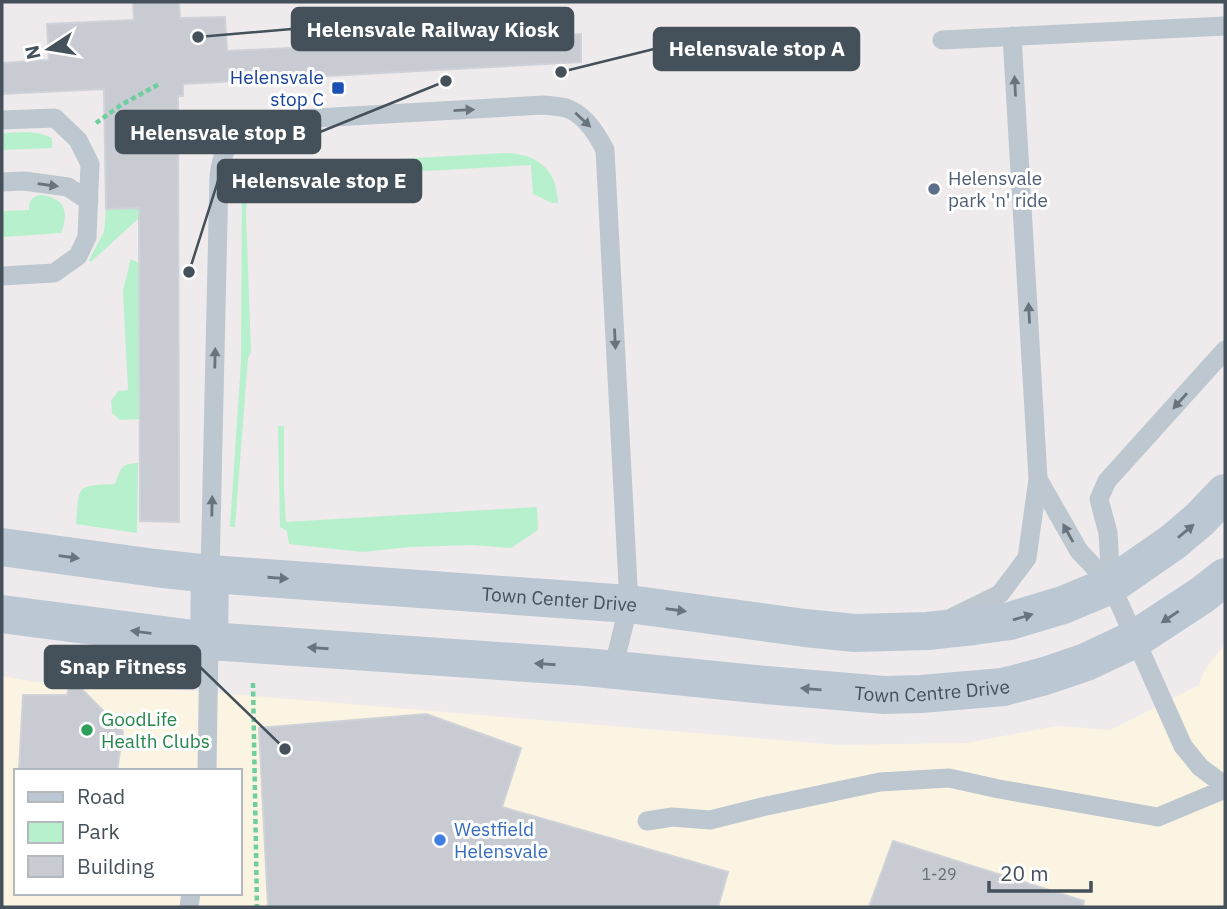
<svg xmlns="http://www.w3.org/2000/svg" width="1227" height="909" font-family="'IBM Plex Sans',sans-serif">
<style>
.commercial{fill:#fcf4e2;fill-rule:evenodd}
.green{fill:#b6f0cc}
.building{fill:#c8cbd1;stroke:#cfd2d8;stroke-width:2}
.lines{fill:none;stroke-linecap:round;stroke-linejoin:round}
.path{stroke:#6dcf9d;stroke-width:4.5;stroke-dasharray:5 3.5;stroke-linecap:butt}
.lane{stroke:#bcc7cf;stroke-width:19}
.secondary{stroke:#bbc8d4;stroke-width:38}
.oneway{fill:#68747d}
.oneway2{fill:#68747f}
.transit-dot{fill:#1a4fb4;stroke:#fff;stroke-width:2.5}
.service-dot{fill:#5c6f8a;stroke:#fff;stroke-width:2.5}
.leisure-dot{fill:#2e9e5b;stroke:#fff;stroke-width:2.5}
.shop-dot{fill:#3f7fe0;stroke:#fff;stroke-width:2.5}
.labels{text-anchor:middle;stroke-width:6;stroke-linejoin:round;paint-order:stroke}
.number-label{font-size:16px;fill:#656f78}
.transit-label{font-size:19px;fill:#164399;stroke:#fff;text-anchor:end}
.service-label{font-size:19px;fill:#4e5e75;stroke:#fff;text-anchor:start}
.street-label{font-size:19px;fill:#44505a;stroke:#fff}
.leisure-label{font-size:19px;fill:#27864d;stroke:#fff;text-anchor:start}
.shop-label{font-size:19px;fill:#366cbe;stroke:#fff;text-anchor:start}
.leader{fill:none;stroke:#44505a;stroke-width:2.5}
.callout-dot{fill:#44505a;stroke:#fff;stroke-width:2.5}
.callout{fill:#44505a;stroke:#44505a;stroke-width:2.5}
.callout-label{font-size:21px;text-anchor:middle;font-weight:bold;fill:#fff}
</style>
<rect width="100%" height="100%" fill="#efebec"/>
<path class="commercial" d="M1225 644V907H2V676L36 682 146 687 837 745 966 743 1057 726 1110 730 1199 685 1204 671ZM16 771H240V893H16Z"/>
<path class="green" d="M29 132 42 134 52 138V148L2 150V133Z
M506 153C538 154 557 170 558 203H552L533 194 531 165 304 178V164Z
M242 183 247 196 246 213 251 352 248 358 235 527H230L241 362Z
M40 195C64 197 70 212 61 233L4 237 2 233V211L29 210C29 201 31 197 40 195Z
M139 208V218L91 262 89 260 104 232 106 209Z
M131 259 139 263 140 419 120 420 112 413 111 400 119 391 128 390 123 290Z
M278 426H284V489L286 522 537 507 538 530 511 548 473 545 409 547 363 552 289 544 287 531 280 527Z
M138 463 137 533 76 524C80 484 75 486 115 484 121 468 120 464 138 463Z"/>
<path class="building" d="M133 2H179L180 18 225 17 227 51 581 34V62L183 84V96H178L179 522 140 521 139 208 106 209 104 89 2 94V63L49 60 47 24 134 20Z
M71 678 123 731 117 771H19L23 695H67Z
M426 714 521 748 502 807 728 872 718 907H268L259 728Z
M893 841 1084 901 1083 907H869Z"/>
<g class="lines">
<path class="path" d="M96 123 121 105 161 83
M253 683 257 907"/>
<path class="lane" d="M1012 36 1038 479 1079 551 1111 585 1183 746 1200 767 1225 786
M942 40 1225 26
M2 120 55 118 78 140 90 164 87 237 78 256 54 273 2 276
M2 182 24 181 68 187 89 201
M210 574 219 176C225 123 255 124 299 119L543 105C551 106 559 106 566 108 585 114 597 134 605 150L629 604 613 669
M1111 585 1108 533 1099 499 1107 481 1225 350
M953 617 1000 594 1027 558 1038 479
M207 771 209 641
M647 821 672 817 710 820 762 807 880 782 949 778 999 789 1158 817 1225 789
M189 907 191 893"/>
<g class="secondary">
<path id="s1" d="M2 547 155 568 210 574 629 604 805 628 855 633 927 631 974 626 1010 621 1063 605 1111 585 1173 542 1200 519 1225 493"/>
<path id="s2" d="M2 614 209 641 586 667 766 685 884 695 921 694 1003 687 1045 676 1086 662 1135 639 1202 595 1225 577"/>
<path d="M209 641 210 574"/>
</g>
</g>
<defs><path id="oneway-solid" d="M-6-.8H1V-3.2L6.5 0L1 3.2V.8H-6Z" transform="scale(1.75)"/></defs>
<g class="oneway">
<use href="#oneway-solid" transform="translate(1015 86) rotate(-93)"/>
<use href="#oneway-solid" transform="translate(464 110) rotate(-3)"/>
<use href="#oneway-solid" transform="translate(583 120) rotate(43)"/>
<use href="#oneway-solid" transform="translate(48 185) rotate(8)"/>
<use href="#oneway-solid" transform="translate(1029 313) rotate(-93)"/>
<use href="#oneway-solid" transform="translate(615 339) rotate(87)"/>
<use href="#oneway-solid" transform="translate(215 358) rotate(-89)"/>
<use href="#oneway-solid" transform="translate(1180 401) rotate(132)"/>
<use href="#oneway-solid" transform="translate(212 506) rotate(-89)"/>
<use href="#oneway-solid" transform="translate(1068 533) rotate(-119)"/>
</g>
<g class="oneway2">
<use href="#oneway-solid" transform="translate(1186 531) rotate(-40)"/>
<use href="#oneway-solid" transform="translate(69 557) rotate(8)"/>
<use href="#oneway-solid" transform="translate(278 578) rotate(4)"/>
<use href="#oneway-solid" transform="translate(676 610) rotate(8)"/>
<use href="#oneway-solid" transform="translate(1023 617) rotate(-16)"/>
<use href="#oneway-solid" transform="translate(1170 617) rotate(146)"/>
<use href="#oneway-solid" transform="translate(141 632) rotate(-173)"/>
<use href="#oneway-solid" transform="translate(318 648) rotate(-176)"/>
<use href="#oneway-solid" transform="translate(545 664) rotate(-176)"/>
<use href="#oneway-solid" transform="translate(811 689) rotate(-175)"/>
</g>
<rect class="transit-dot" x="331" y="81" width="14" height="14" rx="3.5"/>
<circle class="service-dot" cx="934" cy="189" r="7"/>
<circle class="leisure-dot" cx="87" cy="730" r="7"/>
<circle class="shop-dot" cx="440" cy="840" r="7"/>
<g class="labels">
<g class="number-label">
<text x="939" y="880">1-29</text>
</g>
<g class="transit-label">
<text x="324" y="84">Helensvale<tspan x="324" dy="22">stop C</tspan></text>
</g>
<g class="service-label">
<text x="948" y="185">Helensvale<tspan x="948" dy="22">park 'n' ride</tspan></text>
</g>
<g class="street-label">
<text dy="7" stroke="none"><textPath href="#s1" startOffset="560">Town Center Drive</textPath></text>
<text dy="7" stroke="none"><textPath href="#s2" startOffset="934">Town Centre Drive</textPath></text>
</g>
<g class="leisure-label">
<text x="101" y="726">GoodLife<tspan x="101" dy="22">Health Clubs</tspan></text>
</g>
<g class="shop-label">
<text x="454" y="836">Westfield<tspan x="454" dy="22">Helensvale</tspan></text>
</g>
</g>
<path class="leader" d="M198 37L292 29M561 72L654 49M446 81L320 132M189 272L218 181M285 749L200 667"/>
<g class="callout-dot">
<circle cx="198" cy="37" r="7"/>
<circle cx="561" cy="72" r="7"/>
<circle cx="446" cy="81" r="7"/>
<circle cx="189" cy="272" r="7"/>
<circle cx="285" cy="749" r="7"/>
</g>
<g class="callout">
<rect x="292" y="8" width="281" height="42" rx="7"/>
<rect x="654" y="28" width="205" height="42" rx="7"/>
<rect x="116" y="111" width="204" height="42" rx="7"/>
<rect x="218" y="160" width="203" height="42" rx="7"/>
<rect x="45" y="646" width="155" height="42" rx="7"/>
</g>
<g class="callout-label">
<text x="433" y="37">Helensvale Railway Kiosk</text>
<text x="757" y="56">Helensvale stop A</text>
<text x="218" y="140">Helensvale stop B</text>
<text x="319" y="188">Helensvale stop E</text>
<text x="123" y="674">Snap Fitness</text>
</g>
<rect width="1227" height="909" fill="none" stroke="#44505a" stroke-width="7"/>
<rect x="14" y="769" width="228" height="126" fill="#ffffff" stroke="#b4b9bd" stroke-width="2"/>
<rect x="28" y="792" width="35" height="10" fill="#bbc8d4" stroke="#b4b9bd" stroke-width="2"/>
<text x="77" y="804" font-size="21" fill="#44505a">Road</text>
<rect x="28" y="822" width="35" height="21" fill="#b6f0cc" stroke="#b4b9bd" stroke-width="2"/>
<text x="77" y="839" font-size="21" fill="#44505a">Park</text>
<rect x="28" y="856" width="35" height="21" fill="#c8cbd1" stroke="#b4b9bd" stroke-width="2"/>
<text x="77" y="874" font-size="21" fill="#44505a">Building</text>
<g transform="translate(49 49) rotate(258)" stroke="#ffffff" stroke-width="5" paint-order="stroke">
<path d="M0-5L12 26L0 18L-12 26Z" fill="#44505a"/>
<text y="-10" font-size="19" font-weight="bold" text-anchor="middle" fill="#44505a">N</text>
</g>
<path d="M989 881v10h102v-10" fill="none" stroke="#44505a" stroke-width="3.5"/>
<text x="1000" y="881" font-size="21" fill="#44505a" stroke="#ffffff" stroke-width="5" paint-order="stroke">20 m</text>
</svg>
